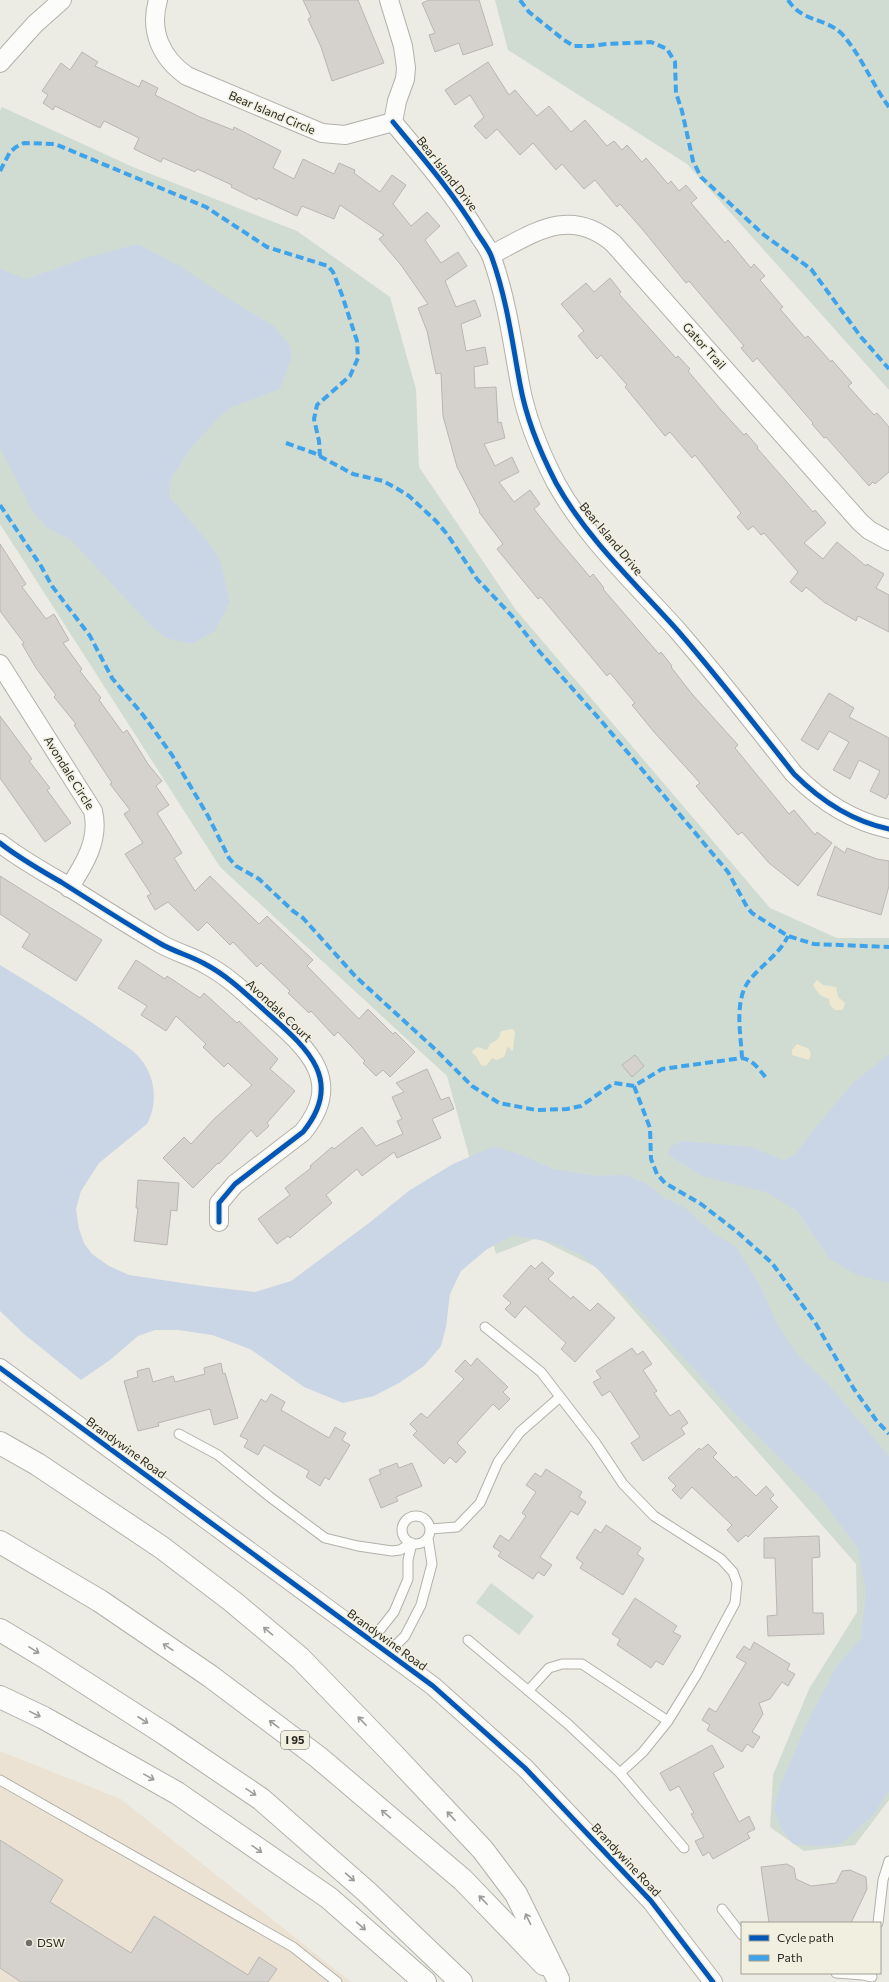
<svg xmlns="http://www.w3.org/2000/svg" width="889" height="1982" font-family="Commissioner,sans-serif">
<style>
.commercial{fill:#ece2d4}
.green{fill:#d0dcd2}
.sand{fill:#eee8d0}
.water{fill:#cad6e6}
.building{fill:#d5d2cd;stroke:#b9b6b2}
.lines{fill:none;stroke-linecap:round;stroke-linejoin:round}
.service-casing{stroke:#b2b1aa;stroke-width:11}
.minor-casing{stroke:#b2b1aa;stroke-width:20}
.motorway-casing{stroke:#b2b1aa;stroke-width:24}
.service{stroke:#fcfcfb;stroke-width:9}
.minor{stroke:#fcfcfb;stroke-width:18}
.motorway{stroke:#fcfcfb;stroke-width:22}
.quiet{stroke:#3ea3ea;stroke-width:4;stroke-dasharray:8 4;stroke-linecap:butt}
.cycleway-casing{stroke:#f1efe0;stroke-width:8}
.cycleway{stroke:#0057b8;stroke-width:5}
.oneway{stroke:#9e9d9a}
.poi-dot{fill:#6e6d67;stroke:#f1efe0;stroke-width:1.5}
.labels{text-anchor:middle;stroke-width:3;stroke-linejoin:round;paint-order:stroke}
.shield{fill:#f1efe0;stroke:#66645c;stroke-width:1}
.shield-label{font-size:11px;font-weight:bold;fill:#2a2923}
.street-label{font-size:12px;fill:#2a2923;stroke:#f1efe0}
.poi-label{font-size:12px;fill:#2a2923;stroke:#f1efe0;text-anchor:start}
</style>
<rect width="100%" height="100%" fill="#edece4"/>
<path class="commercial" d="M0 1751 121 1799 351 1982H0Z"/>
<path class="green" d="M495 0H889V390L687 164 508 50Z
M2 107 133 167 297 231 390 297 416 389 419 467 516 610 770 908 837 938H889V1800L855 1845 804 1851 770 1827 773 1775 809 1689 857 1612 856 1564 596 1267 537 1238 496 1254 447 1076 220 867 0 524V111Z
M491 1583 534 1616 519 1635 476 1603Z"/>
<path class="sand" d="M817 980 823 985 836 987 838 997 845 1003 843 1010H835L830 1005 829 999 820 995 813 985Z
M513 1029 515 1032 513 1050 511 1051 510 1047 507 1048 504 1057 497 1060 492 1058 486 1066 481 1065 476 1056 472 1053 473 1050 477 1047 487 1050 490 1044C497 1040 499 1040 501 1031Z
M797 1044 809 1049 811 1054 809 1060 792 1055V1050Z"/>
<path class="water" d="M138 244 178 265 229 299 274 326 289 344 292 356 280 389 232 407 218 418 191 448 171 479 169 496 214 549 221 564 230 602 215 631 192 644 166 638 151 626 70 539 47 528 33 512 0 448V269L26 279 89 257Z
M0 965C37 988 75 1010 111 1036 119 1042 131 1048 138 1056 155 1074 159 1102 147 1124L99 1163 81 1191 76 1209 79 1229 84 1243 92 1254 109 1266 129 1275 203 1286 255 1292 291 1281 369 1223 410 1190 453 1164 485 1150 496 1147 522 1155 553 1169 599 1176 626 1175 647 1184 664 1198 683 1206 713 1233 736 1247 760 1285 777 1324 798 1355 828 1384 889 1456V1791L872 1816 841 1844 819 1846 793 1844 780 1827 774 1808 780 1786 807 1723 836 1667 861 1638 866 1592 858 1548 819 1496 740 1419 625 1294 582 1255 555 1243 513 1235 486 1250 461 1271 450 1294 446 1327 441 1346 424 1366 399 1383 374 1396 343 1403 304 1387 250 1349 212 1335 178 1330H155L138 1336 110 1360 81 1380 24 1334 0 1311Z
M889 1054V1283L855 1274 829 1258 797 1211 766 1192 702 1176 668 1155 670 1147 682 1141 751 1147 783 1160 795 1155 813 1130 853 1083Z"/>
<path class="building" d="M303 0H358L384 63 332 81 321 47 308 19 311 17Z
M429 0H479L493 45 463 55 459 43 435 52 429 35 435 33 422 3Z
M82 52 98 62 95 66 139 87 142 80 158 88 155 95 200 117 233 130 234 127 281 151 273 168 294 179 303 159 334 174 339 163 355 170 354 173 380 192 392 175 406 185 393 204 411 226 427 212 440 226 425 240 441 263 458 252 467 266 445 281 456 307 475 300 481 316 461 324 466 351 485 347 488 364 474 367 475 388 496 387 498 423 501 422 505 438 484 444 495 466 512 457 519 472 499 482 514 502 530 490 540 504 534 509 557 538 590 577 593 574 604 588 603 589 659 654 661 652 672 666 671 667 692 694 738 745 735 748 789 814 794 810 815 835 817 832 832 843 798 886 769 863 742 832 738 835 696 786 700 783 654 732 632 705 635 703 610 673 607 676 541 597 538 599 497 549 503 544 479 512 480 511 457 467 443 416 441 373 436 374 427 331 418 308 428 304 401 265 379 239 384 235 340 205 334 219 302 206 297 216 258 198 257 200 231 187 232 185 197 169 195 172 163 158 161 162 134 149 139 138 104 121 100 128 55 106 53 110 43 103 48 95 42 91 61 63 70 70Z
M488 62 509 95 515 90 537 116 549 106 571 132 585 120 607 146 614 141 622 150 627 145 642 162 646 158 668 184 671 181 679 191 686 185 697 198 691 203 725 243 728 240 751 268 754 264 765 276 760 280 783 307 780 309 805 338 808 336 831 362 832 360 852 383 848 386 874 415 877 413 889 427V472L875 484 873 482 869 486 826 437 824 438 812 424 813 423 757 358 753 362 741 348 744 346 689 281 686 283 643 230 620 204 617 207 595 180 584 189 562 164 556 170 533 143 520 155 497 129 486 139 474 126 484 117 470 95 455 105 445 90Z
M610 278 621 292 619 294 676 358 678 356 690 369 688 371 721 410 744 435 746 433 758 447 757 448 813 512 815 510 826 523 804 543 823 559 837 542 866 566 867 564 884 574 876 588 889 595V632L858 616 856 621 824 602 806 587 802 592 790 582 798 572 764 533 761 535 753 526 748 530 737 517 741 513 695 455 692 458 670 432 665 436 625 387 627 385 601 355 597 359 578 336 584 331 561 304 586 283 594 292Z
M0 544 26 584 22 587 46 619 54 614 69 640 63 643 82 669 80 671 101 698 99 700 123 733 127 730 148 764 162 781 156 786 169 805 157 813 182 853 174 858 195 891 210 876 259 924 267 916 313 960 307 966 359 1019 368 1009 393 1034 395 1032 415 1052 390 1077 383 1070 376 1076 363 1063 365 1061 338 1032 334 1036 311 1011 309 1013 288 993 290 991 261 963 257 967 233 942 230 945 207 922 198 931 168 902 155 910 147 896 151 894 125 854 143 843 124 814 130 810 110 784 112 783 74 725 76 724 54 697 56 695 36 668 22 644 24 643 0 611Z
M829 693 854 708 849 717 889 738V793L886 799 870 791 880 771 859 760 850 779 833 770 849 742 829 731 818 750 801 740Z
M0 716 32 759 29 761 50 788 47 790 71 823 45 842 0 778Z
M835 846 845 853 847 848 877 859 889 861V886L881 915 817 895Z
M0 876 102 940 76 981 22 947 30 934 0 914Z
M136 960 165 979 167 976 200 998 204 993 237 1023 239 1021 278 1059 270 1069 295 1091 267 1123 269 1126 257 1137 251 1130 219 1164 218 1163 193 1188 163 1158 184 1137 191 1144 214 1119 252 1085 228 1063 224 1067 203 1047 206 1044 176 1016 166 1031 141 1015 147 1006 118 988Z
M635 1055 644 1066 632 1077 622 1065Z
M427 1069 441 1100 449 1097 454 1109 432 1119 441 1138 397 1158 394 1152 362 1176 357 1169 326 1195 332 1203 290 1238 288 1236 277 1244 258 1219 290 1195 285 1188 311 1168 310 1166 332 1147 334 1149 362 1127 376 1146 403 1134 397 1121 402 1119 392 1097 404 1092 396 1083Z
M138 1180 179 1183 177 1211 171 1210 167 1245 134 1241 138 1208H136Z
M542 1262 554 1273 548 1279 571 1299 573 1296 590 1311 598 1303 615 1318 575 1362 561 1349 566 1343 525 1306 515 1318 505 1309 511 1303 503 1296 531 1265 535 1269Z
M632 1348 637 1355 643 1351 652 1364 643 1370 657 1391 654 1393 670 1416 679 1410 688 1423 681 1428 685 1434 643 1461 631 1443 640 1437 610 1391 602 1396 593 1382 601 1378 596 1371Z
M477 1358 508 1387 503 1392 510 1399 499 1410 493 1404 457 1443 466 1452 456 1463 450 1457 444 1464 413 1435 417 1431 410 1424 421 1413 427 1418 464 1379 455 1371 465 1360 471 1366Z
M221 1363 223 1374 225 1373 238 1418 214 1425 210 1409 158 1423 159 1426 138 1431 124 1381 138 1377 137 1371 149 1368 153 1382 173 1376 175 1382 205 1374 204 1368Z
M271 1394 285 1402 281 1410 329 1438 335 1427 346 1433 342 1440 350 1445 329 1480 325 1477 320 1486 306 1477 309 1471 264 1445 258 1455 244 1447 248 1440 240 1436 261 1399 266 1402Z
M708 1444 717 1453 713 1457 734 1478 736 1476 756 1496 766 1486 774 1495 770 1499 778 1507 748 1537 746 1535 738 1542 727 1530 732 1525 692 1487 681 1499 672 1490 676 1486 668 1478 699 1448 701 1450Z
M397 1463 399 1468 412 1463 422 1486 396 1497 398 1501 381 1508 369 1479 381 1474 379 1470Z
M546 1469 582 1492 579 1497 586 1502 578 1515 571 1511 540 1557 552 1565 544 1576 538 1572 533 1579 498 1556 501 1552 493 1547 500 1535 509 1541 526 1516 522 1513 536 1492 526 1485 535 1473 541 1477Z
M606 1525 641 1548 637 1554 644 1559 623 1595 580 1568 583 1563 576 1558 595 1529 601 1533Z
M819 1536 820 1557 812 1558 813 1613H823L824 1634 768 1636 767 1616 777 1615 775 1558H764V1538Z
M635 1598 677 1626 673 1632 681 1636 663 1665 656 1661 651 1668 617 1645 620 1639 612 1634Z
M754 1642 790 1664 787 1670 795 1674 788 1686 782 1682 770 1699 759 1703 763 1714 752 1732 760 1737 753 1748 747 1744 742 1752 707 1730 710 1725 702 1720 709 1708 716 1712 746 1663 736 1657 744 1646 750 1650Z
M712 1745 724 1767 713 1773 739 1822 749 1816 755 1829 747 1833 750 1838 713 1859 709 1852 703 1856 695 1841 704 1837 691 1814 694 1813 679 1786 670 1791 660 1773Z
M0 1840 63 1880 50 1902 131 1953 154 1916 248 1975 259 1957 277 1969 268 1982H21L0 1968Z
M787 1864 794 1868 796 1879 811 1886 836 1883 842 1871 850 1870 866 1877 867 1889 851 1923H769L761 1867Z"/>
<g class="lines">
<defs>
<path id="service" d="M485 1327 541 1372 595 1442 623 1484 654 1516 721 1559 733 1572 737 1583 735 1603 697 1674 668 1721 643 1752 620 1773
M179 1434 218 1455 270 1497 325 1538 358 1546 392 1551 400 1550 412 1543
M402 1530a14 14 0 1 1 28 0a14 14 0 1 1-28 0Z
M430 1529 457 1527 480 1503 498 1462 520 1432 560 1397
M468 1640 569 1725 620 1773 684 1848
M371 1641 394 1612 408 1579V1560L412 1543
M388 1653 405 1636 421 1605 432 1564 428 1538
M528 1691 549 1668 562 1664H582L668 1721
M0 1780 293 1947 337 1982
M722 1909 742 1935
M878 1923 883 1880 889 1861
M836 1973 863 1975 872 1977"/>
<path id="minor" d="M158 0C149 31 161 58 187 76L322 133 345 135 393 122
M389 0 403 46 406 68 405 79 397 101 393 122
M0 63 35 24 62 0
M393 122C423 158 454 194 478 234 483 242 489 249 492 258 507 300 512 341 520 384 526 418 540 452 556 483 587 539 636 584 678 631 718 677 756 726 794 774 821 801 851 821 889 829
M491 255C534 233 569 206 613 243L860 522 869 530 889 541
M0 664 93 811C100 840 84 865 69 888
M0 843C19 858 40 870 61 882 94 903 127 924 161 944 175 952 191 956 205 964 228 976 246 994 264 1010 303 1045 347 1078 303 1132L235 1184 219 1203V1222
M0 1368 433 1686 525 1768 651 1901 713 1982"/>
<path id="motorway" d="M0 1443 37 1464 161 1547 232 1601 300 1658 390 1751 483 1850 516 1894 558 1979
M0 1542 100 1601 210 1676 318 1757 463 1880 544 1964
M0 1630 45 1657 165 1734 261 1799 367 1892 461 1982
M0 1697 44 1718 177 1793 329 1898 425 1982"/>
</defs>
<use href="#service" class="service-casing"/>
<use href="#minor" class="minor-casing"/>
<use href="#motorway" class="motorway-casing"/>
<use href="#service" class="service"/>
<use href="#minor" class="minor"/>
<use href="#motorway" class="motorway"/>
<path class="quiet" d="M520 0 529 12 564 40 574 46H590L607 44 651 42 667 49 675 62 676 93 682 111 693 161 701 177 764 235 811 269 861 337 889 369
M788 0C803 23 825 17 842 34 861 55 872 84 889 107
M0 171 10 152 16 147 24 143 55 144 206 207 267 247 328 266 333 272 342 295 357 341 358 358 350 376 317 405 314 419 319 441 320 456
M286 443 314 453 353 474 383 481 396 488 409 496 436 521 447 534 477 579 512 616 539 651 603 723 728 872 747 907 752 913 788 936 814 944 889 947
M0 505 41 566 52 586 90 636 112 678 143 715 172 755 208 816 229 858 236 866 259 879 293 911 303 918 356 977 436 1050 472 1086 499 1103 536 1110 567 1109 581 1106 614 1083 634 1086 662 1069 742 1058C754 1060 760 1071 767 1079
M742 1058C741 1035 734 1003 748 982 760 966 779 955 788 936
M634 1086 650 1128 651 1159 657 1174 665 1183 701 1204 736 1231 772 1263 816 1324 854 1389 876 1420 889 1434"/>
<defs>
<path id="cycleway" d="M393 122C423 158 454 194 478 234 483 242 489 249 492 258 507 300 512 341 520 384 526 418 540 452 556 483 587 539 636 584 678 631 718 677 756 726 794 774 821 801 851 821 889 829
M0 843C19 858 40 870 61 882 94 903 127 924 161 944 175 952 191 956 205 964 228 976 246 994 264 1010 303 1045 347 1078 303 1132L235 1184 219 1203V1222
M0 1368 433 1686 525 1768 651 1901 713 1982"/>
</defs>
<use href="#cycleway" class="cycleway-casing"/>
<use href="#cycleway" class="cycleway"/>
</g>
<defs><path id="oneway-shaft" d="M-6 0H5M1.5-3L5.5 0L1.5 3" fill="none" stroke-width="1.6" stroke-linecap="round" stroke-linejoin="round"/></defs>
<g class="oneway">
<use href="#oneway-shaft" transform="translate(268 1631) rotate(-140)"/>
<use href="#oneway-shaft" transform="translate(168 1647) rotate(-146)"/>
<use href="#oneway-shaft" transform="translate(34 1650) rotate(31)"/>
<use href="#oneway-shaft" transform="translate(35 1714) rotate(26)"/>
<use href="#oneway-shaft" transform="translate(143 1720) rotate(33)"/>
<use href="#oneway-shaft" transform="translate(362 1721) rotate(-134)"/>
<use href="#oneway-shaft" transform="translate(274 1724) rotate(-143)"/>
<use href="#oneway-shaft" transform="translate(149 1777) rotate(29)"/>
<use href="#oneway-shaft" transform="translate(251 1792) rotate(34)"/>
<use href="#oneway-shaft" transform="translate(386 1814) rotate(-140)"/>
<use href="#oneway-shaft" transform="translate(451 1816) rotate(-133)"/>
<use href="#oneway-shaft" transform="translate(257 1849) rotate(35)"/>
<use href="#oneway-shaft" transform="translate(350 1877) rotate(41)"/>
<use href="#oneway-shaft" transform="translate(483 1900) rotate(-134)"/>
<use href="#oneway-shaft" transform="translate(528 1919) rotate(-116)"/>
<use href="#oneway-shaft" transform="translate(361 1926) rotate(41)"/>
</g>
<circle class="poi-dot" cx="29" cy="1943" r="4"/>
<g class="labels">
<rect class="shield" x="281" y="1731" width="28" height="18" rx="3"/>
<g class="shield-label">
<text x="295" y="1744">I 95</text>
</g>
<g class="street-label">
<text transform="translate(272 113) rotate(23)" y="4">Bear Island Circle</text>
<text transform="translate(447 174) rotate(52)" y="4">Bear Island Drive</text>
<text transform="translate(704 346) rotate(48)" y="4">Gator Trail</text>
<text transform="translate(611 539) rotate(50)" y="4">Bear Island Drive</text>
<text transform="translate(69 773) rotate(58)" y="4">Avondale Circle</text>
<text transform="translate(279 1011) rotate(43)" y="4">Avondale Court</text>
<text transform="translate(126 1448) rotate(36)" y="4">Brandywine Road</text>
<text transform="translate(387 1640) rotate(36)" y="4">Brandywine Road</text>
<text transform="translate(626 1860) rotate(47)" y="4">Brandywine Road</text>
</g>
<g class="poi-label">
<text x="37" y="1947">DSW</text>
</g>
</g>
<rect x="741" y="1922" width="140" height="52" fill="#f1efe0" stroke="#a1a094"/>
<rect x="749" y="1935" width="20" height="6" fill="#0057b8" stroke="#a1a094"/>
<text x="777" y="1942" font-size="12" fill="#2a2923">Cycle path</text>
<rect x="749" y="1955" width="20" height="6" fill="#3ea3ea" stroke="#a1a094"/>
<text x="777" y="1962" font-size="12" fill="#2a2923">Path</text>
</svg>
